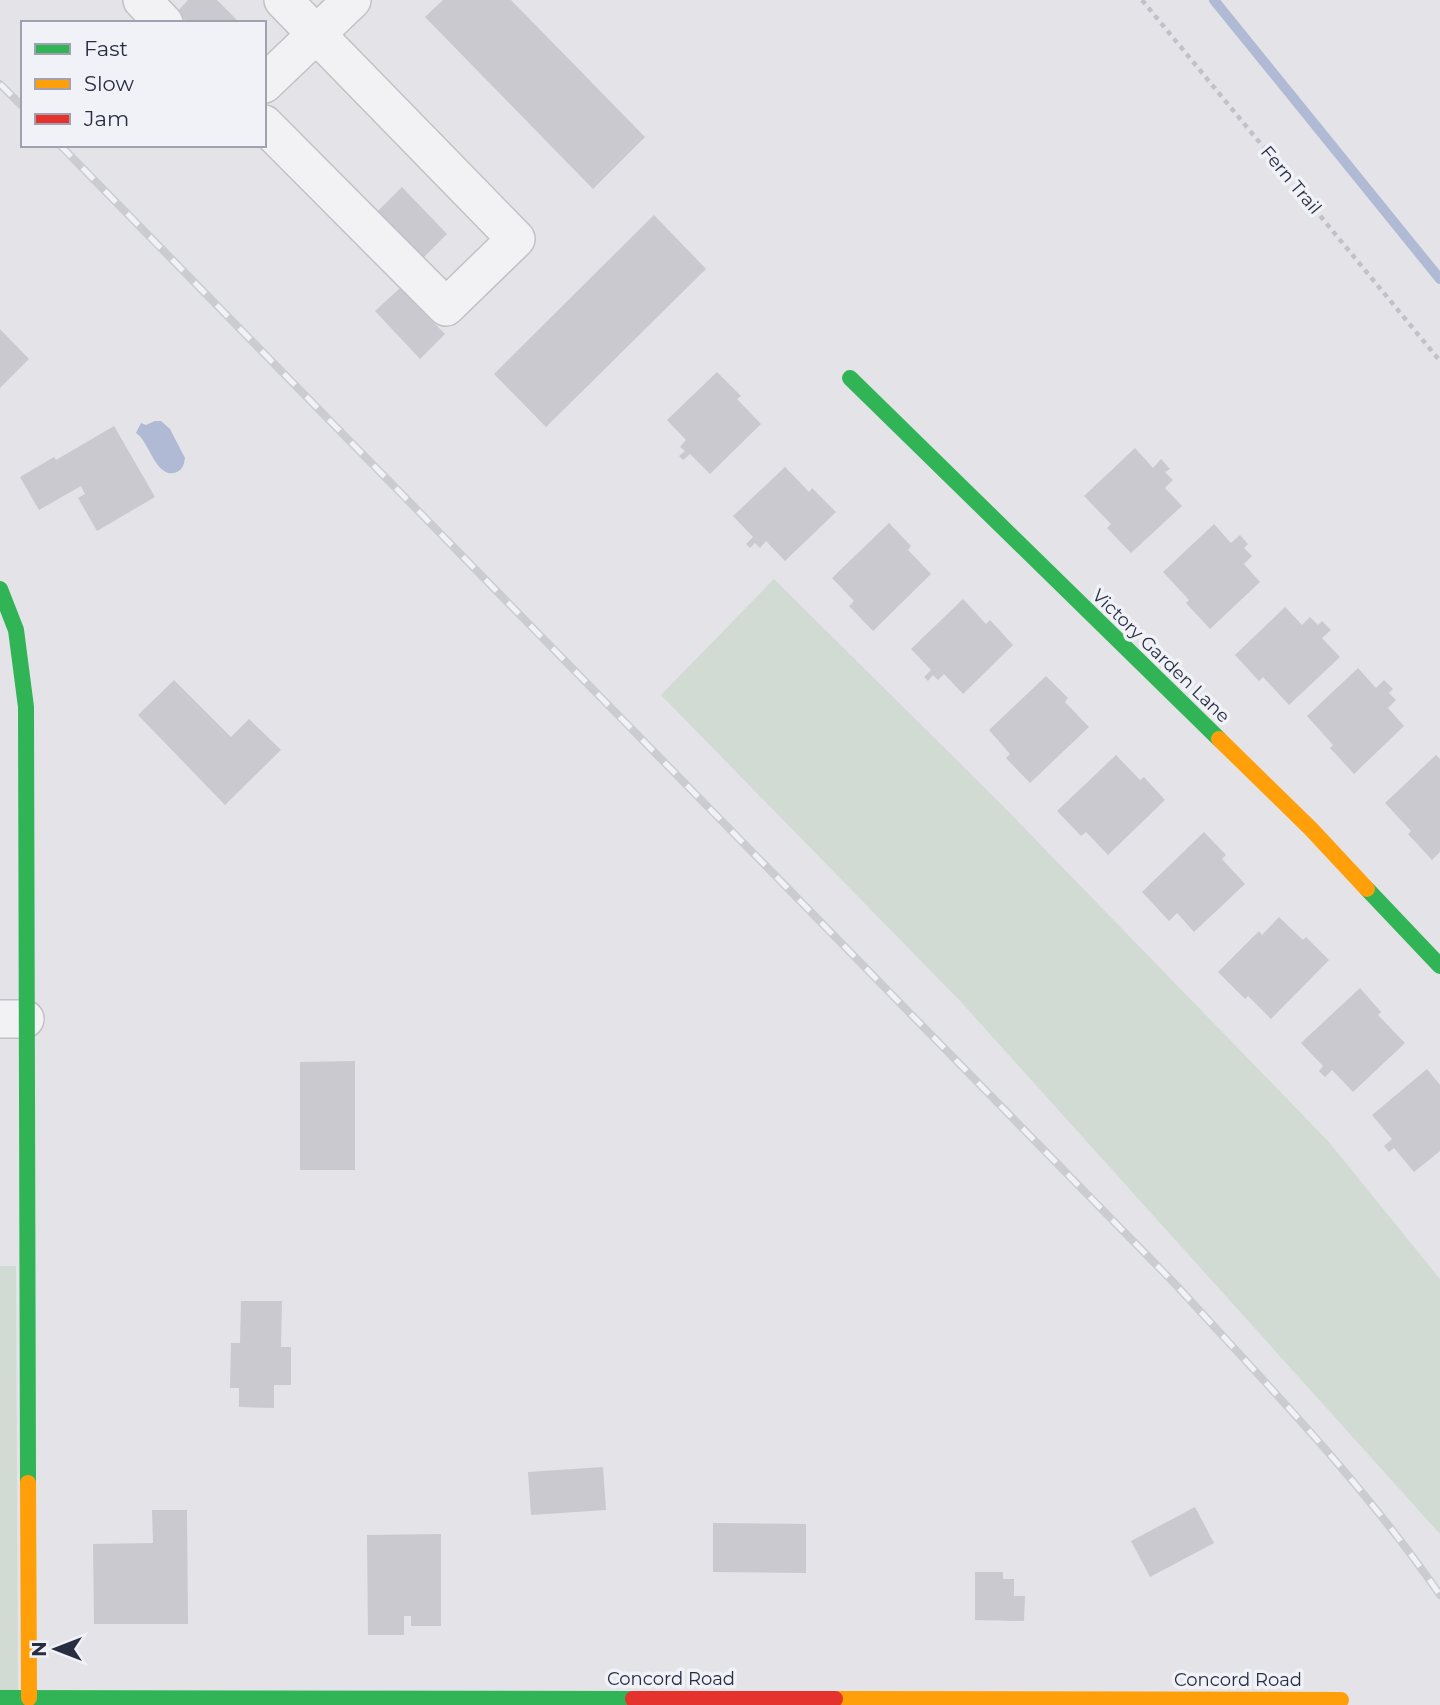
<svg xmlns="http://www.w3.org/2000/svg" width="1440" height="1705" font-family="Montserrat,sans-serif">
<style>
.green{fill:#d1dbd3}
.water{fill:#b0bad4}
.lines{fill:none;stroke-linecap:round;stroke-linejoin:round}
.stream{stroke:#b0bad4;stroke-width:10}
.building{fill:#c9c9cf}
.street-casing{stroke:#c1c1c6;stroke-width:40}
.path{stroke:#c1c2c8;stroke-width:4.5;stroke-dasharray:5 5;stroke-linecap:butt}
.street{stroke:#f2f2f5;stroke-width:37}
.fast{stroke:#30b455;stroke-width:16}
.slow{stroke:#ff9f0a;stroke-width:16}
.jam{stroke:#e5322d;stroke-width:16}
.rail-casing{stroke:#cbccd0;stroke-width:8}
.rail{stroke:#f0f2f7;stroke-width:5;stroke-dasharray:16;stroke-linecap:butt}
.labels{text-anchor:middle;stroke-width:7;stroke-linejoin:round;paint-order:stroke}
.street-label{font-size:18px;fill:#282d42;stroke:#f0f2f7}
</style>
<rect width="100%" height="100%" fill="#e3e3e8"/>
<path class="green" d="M774 579 1003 806 1328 1141 1440 1279V1534L962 1003 661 695Z
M0 1266H16L18 1690H0Z"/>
<path class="water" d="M155 421H161L170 429 185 458C184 464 183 469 177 472 156 481 149 440 136 433L141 423 146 425Z"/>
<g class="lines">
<path class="stream" d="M1214 0 1440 279"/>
</g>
<path class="building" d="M188 0H217L240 23H188L177 12Z
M443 0H511L645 137 593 189 425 17Z
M402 187 447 234 420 261 375 214Z
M654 215 706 269 546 427 494 374Z
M400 288 445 334 420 359 375 311Z
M0 329 29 359 0 388Z
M717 372 741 396 737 399 761 424 710 474 690 454 683 460 679 456 685 451 680 447 686 440 667 420Z
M114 426 155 497 97 531 78 498 85 494 81 486 39 510 20 477 54 457 56 460Z
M1135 448 1153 468 1161 459 1170 469 1165 472 1173 480 1165 488 1182 506 1131 553 1107 528 1111 524 1084 496Z
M785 467 809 492 812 488 836 512 785 561 766 541 760 548 755 543 750 548 746 544 753 537 733 516Z
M889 523 911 546 908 550 931 574 873 631 849 606 854 601 832 578Z
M1214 524 1231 543 1240 535 1248 544 1244 548 1252 556 1244 564 1260 582 1210 629 1186 603 1189 600 1163 572Z
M963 599 986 624 990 620 1013 645 963 694 944 674 938 680 933 675 928 681 924 677 931 670 911 649Z
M1285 607 1302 625 1310 617 1318 625 1322 621 1331 630 1322 638 1340 657 1289 705 1263 677 1259 681 1235 655Z
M1358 668 1376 688 1384 680 1393 689 1389 693 1396 700 1388 708 1404 726 1354 774 1330 748 1333 745 1307 716Z
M1046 676 1068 698 1065 702 1089 727 1030 783 1006 758 1010 754 989 730Z
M174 680 231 737 249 719 281 750 225 805 138 715Z
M1116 755 1140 780 1144 777 1165 800 1108 855 1086 832 1081 836 1057 811Z
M1436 755 1440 759V852L1432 860 1408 834 1411 831 1385 803Z
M1204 832 1226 855 1222 859 1245 884 1194 932 1177 913 1169 921 1142 892Z
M1279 917 1303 940 1306 937 1329 960 1271 1019 1248 996 1245 999 1218 972 1259 931 1262 935Z
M1360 988 1381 1012 1378 1015 1405 1043 1353 1092 1332 1070 1325 1077 1319 1071 1323 1066 1301 1043Z
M355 1061V1170H300V1062Z
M1427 1069 1440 1085V1151L1414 1172 1394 1148 1389 1152 1384 1146 1392 1139 1372 1115Z
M241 1301H282L281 1347H291V1385H274V1408L239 1407V1388H230L231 1343H240Z
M603 1467 606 1510 531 1515 528 1472Z
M1195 1507 1214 1543 1150 1577 1131 1541Z
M152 1510H187L188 1624H94L93 1544 153 1543Z
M713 1523 806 1524V1573L713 1572Z
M441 1534V1626H411V1616H404V1635H368L367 1535Z
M975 1572H1003V1579H1014V1596H1025L1024 1621 975 1620Z"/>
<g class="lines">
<defs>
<path id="street" d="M142 0 164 23
M264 84 352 0
M264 124 446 307 516 239 283 0
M0 1019H25"/>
</defs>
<use href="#street" class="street-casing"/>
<path class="path" d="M1142 0 1440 361"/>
<use href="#street" class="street"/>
<path class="fast" d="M850 378 1219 739
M0 589 16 630 26 707 28 1483
M1367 889 1440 966
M0 1698 633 1699"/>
<path class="slow" d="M1219 739 1311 829 1367 889
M28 1483 29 1698
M835 1699 1341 1700"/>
<path class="jam" d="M633 1699H835"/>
<defs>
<path id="rail" d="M0 84 23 107
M60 145 1177 1286C1268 1386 1363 1483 1440 1595"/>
</defs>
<use href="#rail" class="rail-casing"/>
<use href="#rail" class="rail"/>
</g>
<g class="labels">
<g class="street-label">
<text transform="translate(1291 180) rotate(50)" y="6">Fern Trail</text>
<text transform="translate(1161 656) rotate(44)" y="6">Victory Garden Lane</text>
<text x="671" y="1685">Concord Road</text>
<text x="1238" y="1686">Concord Road</text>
</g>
</g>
<rect x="21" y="21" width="245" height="126" fill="#f0f2f7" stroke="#a0a3af" stroke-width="2"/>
<rect x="35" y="44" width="35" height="10" fill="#30b455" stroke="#a0a3af" stroke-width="2"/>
<text x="84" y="56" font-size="21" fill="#282d42">Fast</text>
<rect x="35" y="79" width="35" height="10" fill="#ff9f0a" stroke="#a0a3af" stroke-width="2"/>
<text x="84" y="91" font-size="21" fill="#282d42">Slow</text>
<rect x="35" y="114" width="35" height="10" fill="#e5322d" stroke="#a0a3af" stroke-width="2"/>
<text x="84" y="126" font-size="21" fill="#282d42">Jam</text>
<g transform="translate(56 1649) rotate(270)" stroke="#f0f2f7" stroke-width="5" paint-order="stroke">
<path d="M0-5L12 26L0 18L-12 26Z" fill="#282d42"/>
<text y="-10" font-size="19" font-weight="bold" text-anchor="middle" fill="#282d42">N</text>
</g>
</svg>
